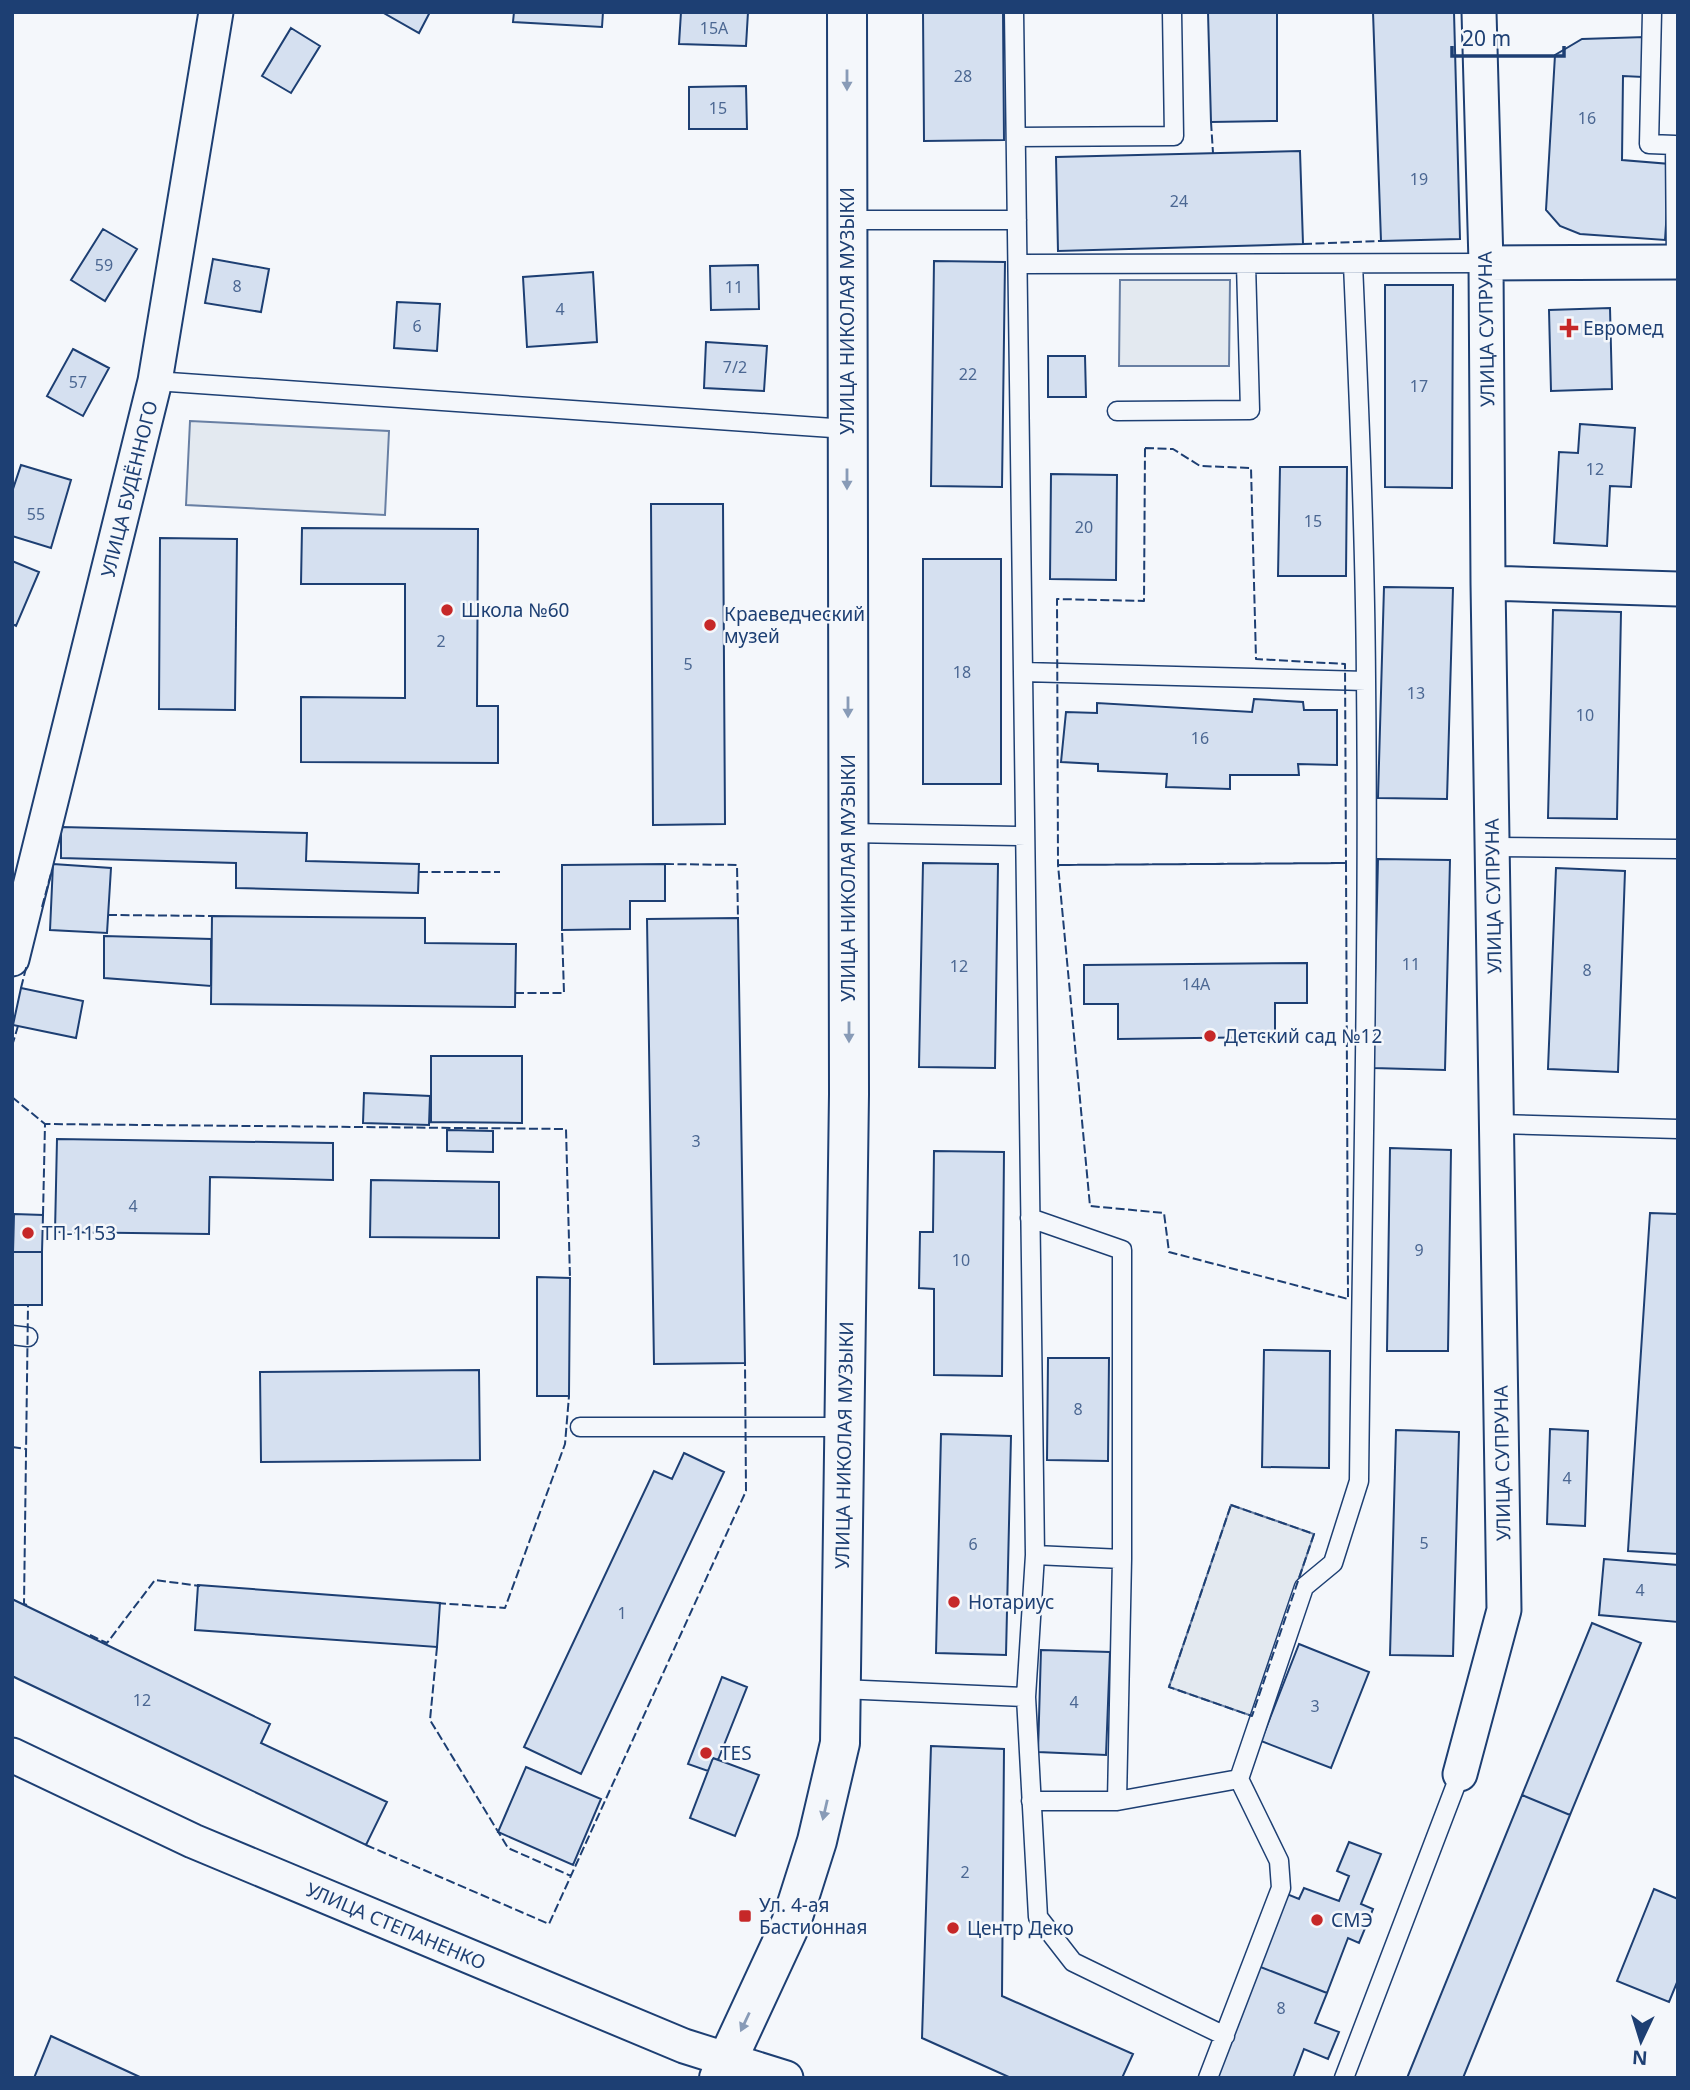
<svg xmlns="http://www.w3.org/2000/svg" width="1690" height="2090" font-family="'Noto Sans',sans-serif">
<style>
.green{fill:#e3e9f0;stroke:#687fa3;stroke-width:2}
.building{fill:#d5e0f0;stroke:#1d3f73;stroke-width:2}
.lines{fill:none;stroke-linecap:round;stroke-linejoin:round}
.lane-casing{stroke:#1d3f73;stroke-width:21}
.street-casing{stroke:#1d3f73;stroke-width:37}
.secondary-casing{stroke:#1d3f73;stroke-width:42}
.lane{stroke:#f4f7fb;stroke-width:18}
.street{stroke:#f4f7fb;stroke-width:33}
.secondary{stroke:#f4f7fb;stroke-width:38}
.fence{stroke:#1d3f73;stroke-width:2;stroke-dasharray:9 3.5;stroke-linecap:butt}
.oneway{fill:#889bb7}
.poi-dot{fill:#c62828;stroke:#f4f7fb;stroke-width:2.5}
.labels{text-anchor:middle;stroke-width:5;stroke-linejoin:round;paint-order:stroke}
.number-label{font-size:16px;fill:#4b6792}
.street-label{font-size:19px;fill:#1d3f73;stroke:#f4f7fb}
.poi-label{font-size:19px;fill:#1d3f73;stroke:#f4f7fb;text-anchor:start}
</style>
<rect width="100%" height="100%" fill="#f4f7fb"/>
<path class="green" d="M1120 280H1230L1229 366H1119Z
M190 421 389 431 385 515 186 505Z
M1231 1505 1314 1534 1252 1716 1169 1687Z"/>
<path class="building" d="M382 12H430L419 33Z
M514 12H603L602 27 513 22Z
M681 12H748L746 46 679 44Z
M923 12H1003L1004 140 924 141Z
M1208 12H1277V121L1211 122Z
M1373 12H1454L1460 239 1381 241Z
M291 28 320 46 291 93 262 76Z
M1645 37 1643 77 1623 76 1622 160 1670 164 1665 240 1580 234 1560 226 1546 210 1555 55 1582 39Z
M746 86 747 129H689V87Z
M1300 151 1303 244 1058 251 1056 157Z
M103 229 137 249 105 301 71 280Z
M213 259 269 269 261 312 205 303Z
M934 261 1005 262 1002 487 931 486Z
M758 265 759 309 711 310 710 266Z
M593 272 597 342 527 347 523 277Z
M1385 285H1453L1452 488 1385 487Z
M397 302 440 304 437 351 394 348Z
M1610 308 1612 389 1551 391 1549 310Z
M706 342 767 346 764 391 704 388Z
M73 349 109 368 83 416 47 396Z
M1048 356H1085L1086 397H1048Z
M1580 424 1635 428 1631 487 1610 486 1607 546 1554 543 1559 452 1578 453Z
M21 465 71 480 51 548 12 536V492Z
M1280 467H1347L1346 576H1278Z
M1051 474 1117 475 1116 580 1050 579Z
M651 504H723L725 824 653 825Z
M302 528 478 529 477 706H498V763L301 762V697L405 698V584H301Z
M160 538 237 539 235 710 159 709Z
M923 559H1001V784H923Z
M12 561 39 572 16 626 12 624Z
M1384 587 1453 588 1447 799 1378 798Z
M1553 610 1621 612 1617 819 1548 818Z
M1254 699 1303 702 1304 710H1337V765L1298 764 1299 775H1230V789L1166 787 1167 774 1098 771V764L1061 762 1066 712 1097 713V703L1252 712Z
M61 827 307 833 306 861 419 864 418 893 236 888V863L61 858Z
M1378 859 1450 860 1445 1070 1373 1068Z
M923 863 998 864 995 1068 919 1067Z
M53 864 111 868 107 933 50 930Z
M665 864V901H630V929L562 930V865Z
M1556 868 1625 871 1618 1072 1548 1069Z
M212 916 425 918V943L516 944 515 1007 211 1004Z
M738 918 745 1363 654 1364 647 919Z
M104 936 211 939V986L104 978Z
M1307 963V1003H1275V1037L1118 1039V1004H1084V965Z
M21 988 83 1001 76 1038 13 1025Z
M431 1056H522V1123L431 1122Z
M364 1093 430 1096 429 1125 363 1123Z
M447 1130 493 1131V1152L447 1151Z
M57 1139 333 1143V1180L210 1177 209 1234 55 1232Z
M1390 1148 1451 1150 1448 1351H1387Z
M934 1151 1004 1152 1002 1376 934 1375V1289L919 1288 920 1232H933Z
M371 1180 499 1182V1238L370 1237Z
M1650 1213 1678 1214V1554L1628 1551Z
M14 1214 43 1215 42 1252H13Z
M13 1252H42V1305H13Z
M537 1277 570 1278 569 1396H537Z
M1264 1350 1330 1351 1329 1468 1262 1467Z
M1048 1358H1109L1108 1461 1047 1460Z
M479 1370 480 1460 261 1462 260 1372Z
M1550 1429 1588 1431 1585 1526 1547 1524Z
M1396 1430 1459 1432 1453 1656 1390 1655Z
M941 1434 1011 1436 1006 1655 936 1653Z
M684 1453 724 1472 581 1774 524 1747 654 1471 672 1479Z
M1604 1559 1678 1565V1622L1599 1615Z
M198 1585 440 1603 437 1647 195 1630Z
M12 1599 270 1724 261 1743 387 1802 366 1845 12 1676Z
M1592 1623 1641 1643 1570 1815 1522 1795Z
M1299 1644 1369 1672 1331 1768 1261 1741Z
M1041 1650 1110 1652 1106 1755 1038 1752Z
M722 1677 747 1687 718 1760 713 1758 708 1771 688 1764Z
M931 1746 1004 1749 1002 1996 1133 2054 1122 2078H1011L922 2038Z
M713 1758 759 1775 735 1836 690 1818Z
M526 1767 601 1799 573 1865 498 1832Z
M1522 1795 1570 1815 1463 2078H1407Z
M1349 1842 1381 1854 1361 1904 1373 1909 1359 1943 1348 1938 1327 1993 1258 1966 1287 1894 1299 1899 1304 1888 1339 1901 1349 1876 1337 1871Z
M1654 1889 1678 1899V1980L1669 2002 1617 1981Z
M1258 1966 1327 1993 1315 2023 1339 2032 1328 2059 1304 2049 1293 2078H1215Z
M51 2036 142 2078H34Z"/>
<g class="lines">
<defs>
<path id="lane" d="M1014 12 1035 1555 1026 1697 1038 1917 1073 1962 1225 2036
M1652 12 1649 144 1675 145 1676 262
M1016 137 1174 136 1172 12
M847 220H1017
M1018 264 1486 263
M155 381 847 429
M1117 411 1250 410 1246 264
M1023 672 1366 681
M849 833 1025 836
M1492 847 1678 849
M1497 1124 1678 1129
M1030 1218 1122 1250V1559L1035 1555
M12 1335 28 1337
M580 1427H843
M841 1689 1026 1697
M1031 1801H1117L1239 1779
M1117 1801 1122 1559
M1208 2078 1281 1888 1279 1861 1239 1779 1304 1587 1333 1563 1359 1481C1362 1214 1369 947 1366 680 1365 541 1359 402 1353 264
M1344 2078 1460 1774"/>
<path id="street" d="M1486 263 1678 262
M1488 583 1678 589
M12 959 155 381 216 12
M12 1755 193 1841 684 2046 786 2078
M1460 1774 1504 1610 1488 583 1486 263 1479 12"/>
<path id="secondary" d="M719 2078 791 1923 817 1841 840 1743 849 1094 847 12"/>
</defs>
<use href="#lane" class="lane-casing"/>
<use href="#street" class="street-casing"/>
<use href="#secondary" class="secondary-casing"/>
<use href="#lane" class="lane"/>
<use href="#street" class="street"/>
<use href="#secondary" class="secondary"/>
<path class="fence" d="M1211 122 1213 153
M1303 244 1381 241
M1145 448 1173 449 1200 466 1251 468 1256 659 1345 664 1346 863 1058 865 1057 599 1144 601Z
M1346 863 1348 1299 1169 1252 1164 1213 1090 1206 1058 865Z
M665 864 737 865 738 918
M419 872H500
M42 907 52 870
M108 915 212 916
M21 988 27 964
M515 993H564L562 930
M12 1046 18 1026
M12 1097 45 1124
M43 1215 45 1124 566 1129 570 1278
M12 1447 26 1449
M1231 1505 1314 1534 1252 1716 1169 1687Z
M437 1603 505 1608 565 1444 569 1396
M27 1605 24 1604 28 1305
M90 1635 107 1643 155 1580 200 1586
M437 1647 430 1720 508 1848 571 1876
M366 1845 549 1924 746 1491 745 1363"/>
</g>
<defs><path id="oneway-solid" d="M-6-.8H1V-3.2L6.5 0L1 3.2V.8H-6Z" transform="scale(1.75)"/></defs>
<g class="oneway">
<use href="#oneway-solid" transform="translate(847 80) rotate(90)"/>
<use href="#oneway-solid" transform="translate(847 479) rotate(90)"/>
<use href="#oneway-solid" transform="translate(848 707) rotate(90)"/>
<use href="#oneway-solid" transform="translate(849 1032) rotate(90)"/>
<use href="#oneway-solid" transform="translate(825 1810) rotate(103)"/>
<use href="#oneway-solid" transform="translate(745 2022) rotate(115)"/>
</g>
<g class="poi-dot">
<path d="M1565.5 317.5h7v7h7v7h-7v7h-7v-7h-7v-7h7z"/>
<circle cx="447" cy="610" r="7"/>
<circle cx="710" cy="625" r="7"/>
<circle cx="1210" cy="1036" r="7"/>
<circle cx="28" cy="1233" r="7"/>
<circle cx="954" cy="1602" r="7"/>
<circle cx="706" cy="1753" r="7"/>
<rect x="738" y="1909" width="14" height="14" rx="3.5"/>
<circle cx="1317" cy="1920" r="7"/>
<circle cx="953" cy="1928" r="7"/>
</g>
<g class="labels">
<g class="number-label">
<text x="714" y="34">15А</text>
<text x="963" y="82">28</text>
<text x="718" y="114">15</text>
<text x="1587" y="124">16</text>
<text x="1419" y="185">19</text>
<text x="1179" y="207">24</text>
<text x="104" y="271">59</text>
<text x="237" y="292">8</text>
<text x="734" y="293">11</text>
<text x="560" y="315">4</text>
<text x="417" y="332">6</text>
<text x="735" y="373">7/2</text>
<text x="968" y="380">22</text>
<text x="78" y="388">57</text>
<text x="1419" y="392">17</text>
<text x="1595" y="475">12</text>
<text x="36" y="520">55</text>
<text x="1313" y="527">15</text>
<text x="1084" y="533">20</text>
<text x="441" y="647">2</text>
<text x="688" y="670">5</text>
<text x="962" y="678">18</text>
<text x="1416" y="699">13</text>
<text x="1585" y="721">10</text>
<text x="1200" y="744">16</text>
<text x="1411" y="970">11</text>
<text x="959" y="972">12</text>
<text x="1587" y="976">8</text>
<text x="1196" y="990">14А</text>
<text x="696" y="1147">3</text>
<text x="133" y="1212">4</text>
<text x="1419" y="1256">9</text>
<text x="961" y="1266">10</text>
<text x="1078" y="1415">8</text>
<text x="1567" y="1484">4</text>
<text x="1424" y="1549">5</text>
<text x="973" y="1550">6</text>
<text x="1640" y="1596">4</text>
<text x="622" y="1619">1</text>
<text x="142" y="1706">12</text>
<text x="1074" y="1708">4</text>
<text x="1315" y="1712">3</text>
<text x="965" y="1878">2</text>
<text x="1281" y="2014">8</text>
</g>
<g class="street-label">
<text transform="translate(847 311) rotate(-90)" y="7">УЛИЦА НИКОЛАЯ МУЗЫКИ</text>
<text transform="translate(1486 329) rotate(-91)" y="7">УЛИЦА СУПРУНА</text>
<text transform="translate(129 489) rotate(-76)" y="7">УЛИЦА БУДЁННОГО</text>
<text transform="translate(848 878) rotate(-90)" y="7">УЛИЦА НИКОЛАЯ МУЗЫКИ</text>
<text transform="translate(1493 896) rotate(-91)" y="7">УЛИЦА СУПРУНА</text>
<text transform="translate(844 1445) rotate(-89)" y="7">УЛИЦА НИКОЛАЯ МУЗЫКИ</text>
<text transform="translate(1502 1463) rotate(-91)" y="7">УЛИЦА СУПРУНА</text>
<text transform="translate(396 1926) rotate(23)" y="7">УЛИЦА СТЕПАНЕНКО</text>
</g>
<g class="poi-label">
<text x="1583" y="335">Евромед</text>
<text x="461" y="617">Школа №60</text>
<text x="724" y="621">Краеведческий<tspan x="724" dy="22">музей</tspan></text>
<text x="1224" y="1043">Детский сад №12</text>
<text x="42" y="1240">ТП-1153</text>
<text x="968" y="1609">Нотариус</text>
<text x="720" y="1760">TES</text>
<text x="759" y="1912">Ул. 4-ая<tspan x="759" dy="22">Бастионная</tspan></text>
<text x="1331" y="1927">СМЭ</text>
<text x="967" y="1935">Центр Деко</text>
</g>
</g>
<rect width="1690" height="2090" fill="none" stroke="#1d3f73" stroke-width="28"/>
<g transform="translate(1641 2041) rotate(184)" stroke="#f4f7fb" stroke-width="5" paint-order="stroke">
<path d="M0-5L12 26L0 18L-12 26Z" fill="#1d3f73"/>
<text y="-10" font-size="19" font-weight="bold" text-anchor="middle" fill="#1d3f73">N</text>
</g>
<path d="M1452 46v10h112v-10" fill="none" stroke="#1d3f73" stroke-width="3.5"/>
<text x="1462" y="46" font-size="21" fill="#1d3f73" stroke="#f4f7fb" stroke-width="5" paint-order="stroke">20 m</text>
</svg>
